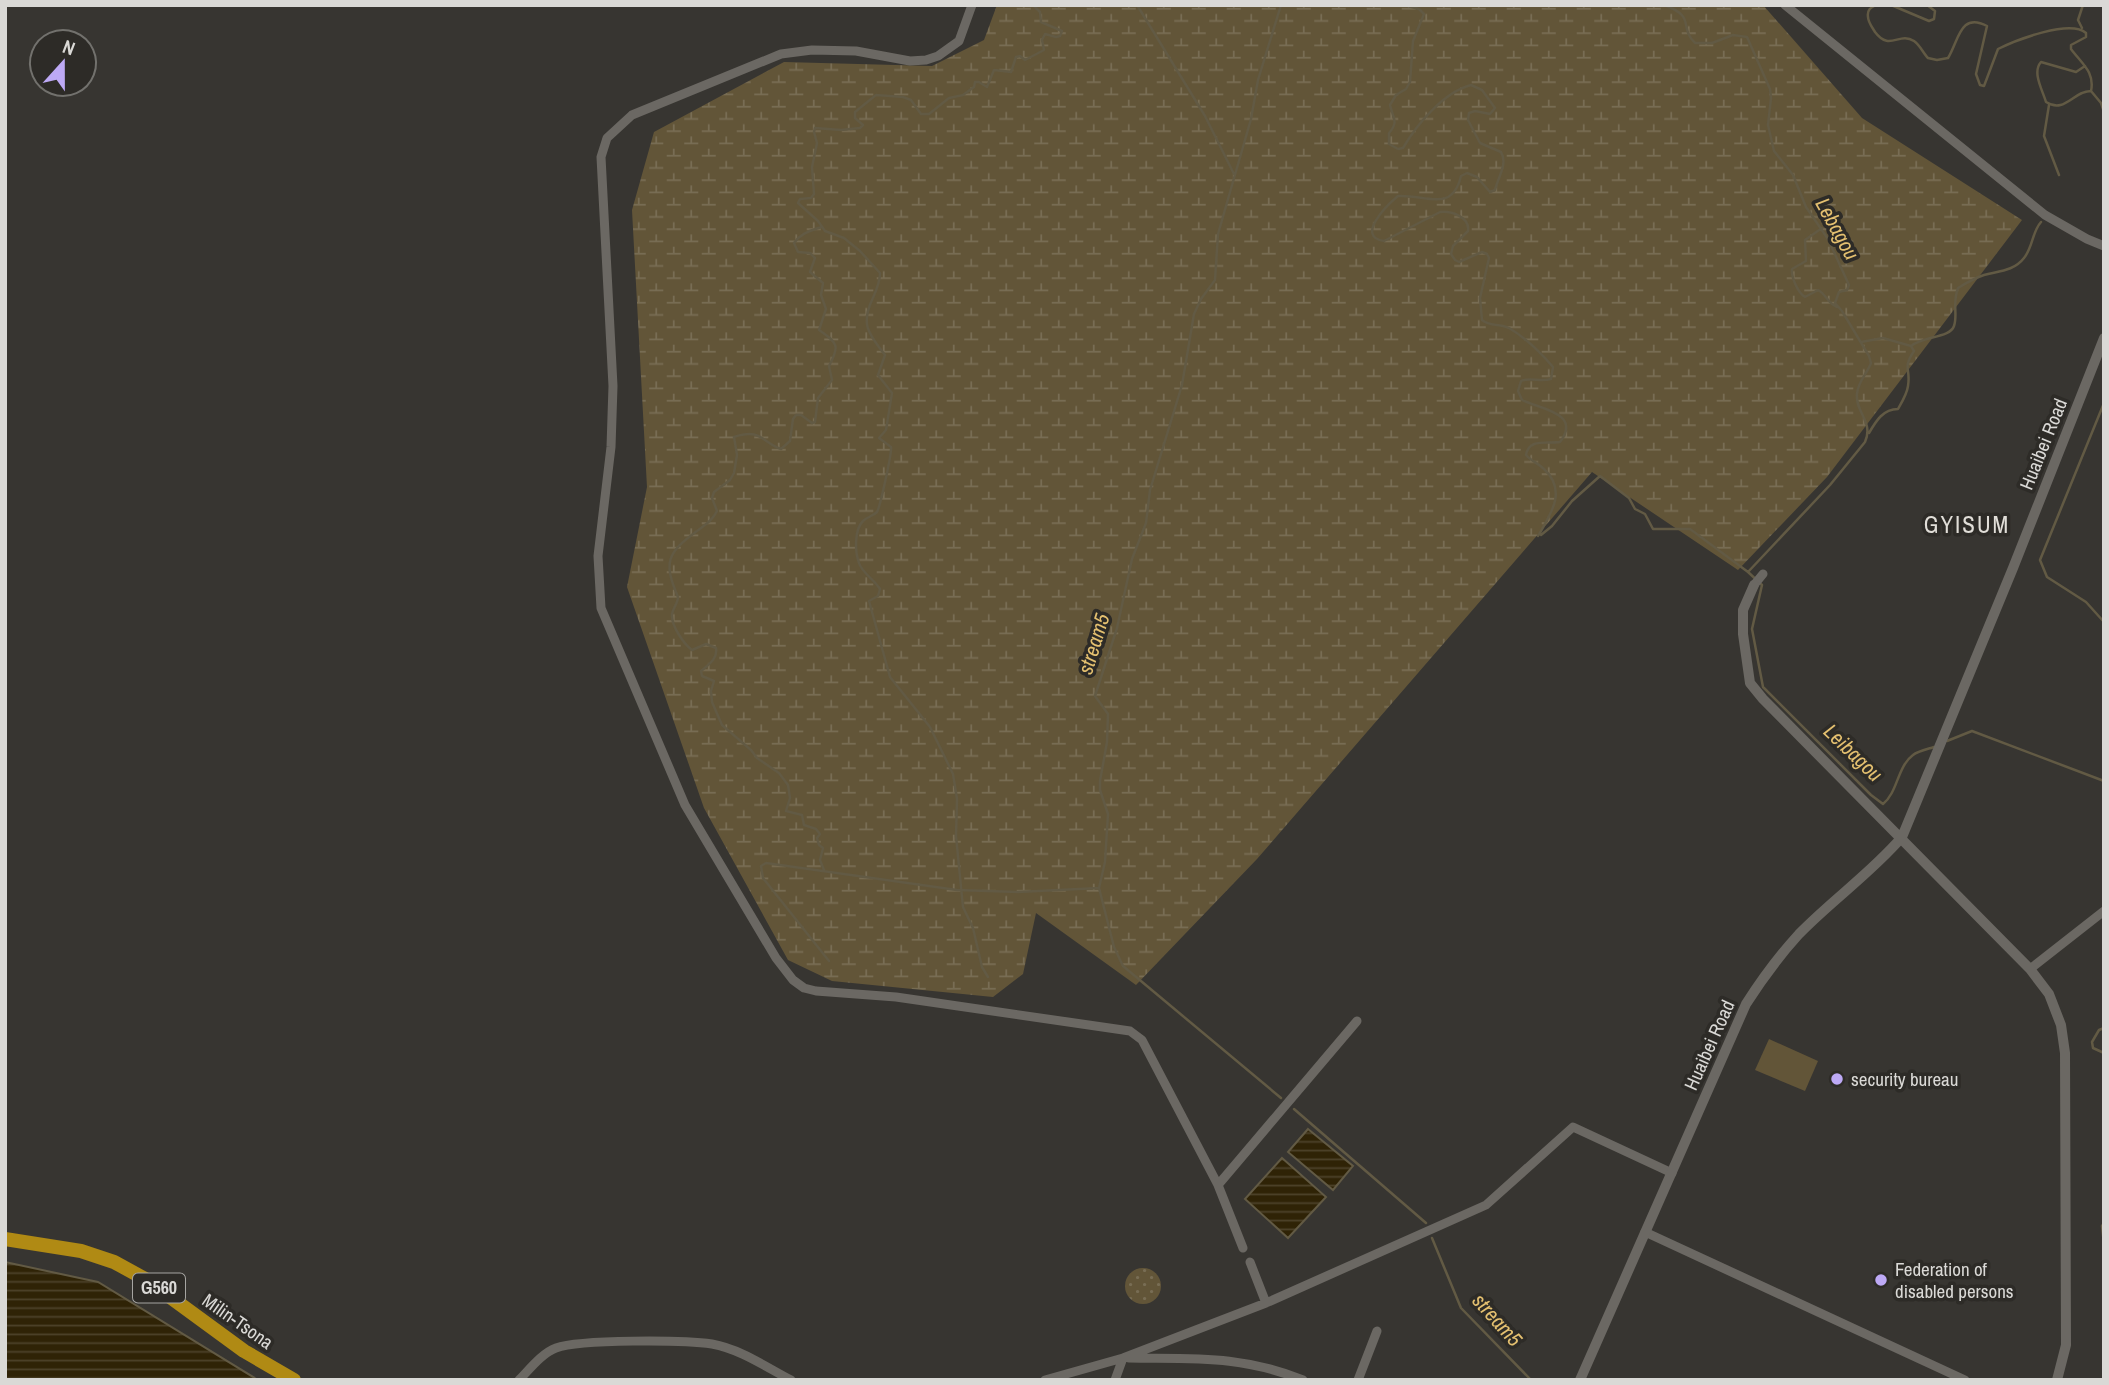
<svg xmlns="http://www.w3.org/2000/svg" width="2109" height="1385" font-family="'Archivo Narrow',sans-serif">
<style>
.grass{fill:url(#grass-dots)}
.wetland{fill:url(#wetland-marsh)}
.park{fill:#625538}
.water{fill:url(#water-rules);stroke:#625a44;stroke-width:2}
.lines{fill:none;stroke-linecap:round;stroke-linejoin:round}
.stream{stroke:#625a44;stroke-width:2.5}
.minor{stroke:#6b6863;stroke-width:9}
.tertiary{stroke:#6b6863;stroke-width:10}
.trunk{stroke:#b08a14;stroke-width:14}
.poi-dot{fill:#bda9f5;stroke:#2d2b27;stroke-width:2.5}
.labels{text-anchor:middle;stroke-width:7;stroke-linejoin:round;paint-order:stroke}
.shield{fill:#2d2b27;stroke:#a6a5a2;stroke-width:2}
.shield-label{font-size:18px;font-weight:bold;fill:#dad9d6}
.street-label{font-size:19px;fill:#dad9d6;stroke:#2d2b27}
.poi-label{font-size:19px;fill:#dad9d6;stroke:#2d2b27;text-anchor:start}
.water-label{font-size:21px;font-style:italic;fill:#e4c070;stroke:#2d2b27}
.quarter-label{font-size:23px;letter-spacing:2px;fill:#e1ded8;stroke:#2d2b27}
</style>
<defs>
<pattern id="grass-dots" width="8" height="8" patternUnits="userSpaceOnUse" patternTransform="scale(1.75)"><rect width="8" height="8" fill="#625538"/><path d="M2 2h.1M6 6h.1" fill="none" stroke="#786d54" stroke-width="1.8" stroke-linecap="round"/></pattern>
<pattern id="wetland-marsh" width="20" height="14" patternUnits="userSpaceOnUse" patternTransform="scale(1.75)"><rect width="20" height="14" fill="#625538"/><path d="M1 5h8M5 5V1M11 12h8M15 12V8" fill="none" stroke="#786d54"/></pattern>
<pattern id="water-rules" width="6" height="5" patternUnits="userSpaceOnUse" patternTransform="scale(1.75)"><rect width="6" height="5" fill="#2f2306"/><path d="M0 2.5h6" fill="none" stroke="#4d422a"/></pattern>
</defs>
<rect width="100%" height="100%" fill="#373531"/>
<path class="grass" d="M1125 1286a18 18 0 1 1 36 0a18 18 0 1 1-36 0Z"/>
<path class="wetland" d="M997 5H1763L1862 118 2022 220 1827 477 1738 570 1592 472 1257 859 1136 985 1036 913 1023 974 993 997 832 981 788 960 704 808 627 587 647 487 632 210 654 132 784 62 932 66 984 40Z"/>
<path class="park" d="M1769 1039 1818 1061 1805 1091 1755 1070Z"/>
<path class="water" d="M1308 1129 1353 1166 1333 1190 1288 1152Z
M1282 1158 1326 1197 1288 1238 1245 1199Z
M5 1262 98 1282 258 1380H5Z"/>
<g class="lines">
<path class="stream" d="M1137 5 1205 116 1234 174
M1281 5 1258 80 1251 119 1218 234 1215 280 1201 299 1194 314 1182 385 1150 490 1146 523 1132 559 1117 628 1095 696 1108 714 1107 742 1100 781V790L1108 814 1105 862 1099 888 1114 947 1123 966 1281 1098
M1404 5 1419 9 1424 14 1413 41 1410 82 1406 89 1396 95 1390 105C1393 118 1399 122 1389 133V144L1398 149 1403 148C1417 124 1444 92 1471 85L1482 90 1495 108 1490 114 1475 111 1469 113 1468 120 1480 143 1501 152C1508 164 1498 177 1495 190L1490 192 1477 177 1467 173 1461 176C1452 214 1425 194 1398 196 1387 205 1355 237 1384 241L1440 212C1452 211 1470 217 1468 231L1453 246 1451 254 1455 260 1459 262 1482 252 1487 254 1489 258 1480 298 1482 320C1490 327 1500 323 1509 328 1526 338 1541 353 1553 367L1551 379C1541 382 1529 377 1521 381L1518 391 1522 400C1540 409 1582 413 1560 442 1546 444 1529 438 1526 455 1531 461 1538 463 1544 469 1568 491 1550 515 1538 536
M1615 5H1639
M1664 5C1697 17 1678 26 1695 43H1712L1733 35 1747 37 1770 89 1771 98 1768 125 1774 151 1793 175 1806 207 1828 239 1849 285 1847 290 1839 292 1835 303 1842 311 1869 356 1871 363C1867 374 1858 381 1857 394 1855 412 1874 422 1865 442L1830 485 1748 572
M1876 5C1870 8 1867 10 1868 17 1868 22 1872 27 1875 32 1890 52 1899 31 1914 41 1920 45 1923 53 1928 58L1937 60 1948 58C1959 40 1960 12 1987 26L1976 74 1980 85 1984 86 1998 49C2016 40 2070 19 2086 33V37L2071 45V49C2082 64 2095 72 2091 91L2101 103 2104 112
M1891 5 1929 21 1934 19 1935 11 1927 5
M2082 28 2078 20 2083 5
M2085 66 2076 72 2041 62C2032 72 2042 89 2046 102 2065 114 2073 91 2091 91
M2049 105 2044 136 2059 175
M2104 152V158
M821 227C810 231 801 233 794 243L798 252 810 253 815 258 810 272 823 283 821 295 826 309 819 330C838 343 840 346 829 366L832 380 818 398 815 422 812 423 801 415H796L793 419 790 441 781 449C761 442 762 428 734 437L737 455 734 473 730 480 714 492 712 498 717 511C712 521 706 524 697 531 667 553 663 562 678 597 678 603 673 608 672 614 671 626 684 644 692 650L706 644 716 648C718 659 708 665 701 671L702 676 714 681 711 691 712 702 722 725 751 750 757 758 779 773 788 785 790 798 786 811 802 815 804 825 816 829 820 834 817 838 819 845 823 848 820 860 824 870
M1822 228 1805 240 1806 261 1792 269C1791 277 1798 293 1805 297L1818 290C1826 294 1828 304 1837 307
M1861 342 1883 338 1911 346C1923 336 1950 338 1954 326 1958 315 1952 303 1958 288 1966 283 1975 278 1984 275 1999 271 2014 271 2024 258 2033 247 2032 232 2041 222
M2104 403 2040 560 2047 577 2086 602 2104 622
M1869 433C1876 421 1883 409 1898 409 1902 402 1907 394 1908 386 1911 368 1902 369 1914 351L1911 346
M1541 535 1552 526 1572 501 1600 476 1629 498 1635 509 1645 514 1653 529H1690L1748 572 1762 585 1752 629 1763 687 1871 795 1883 804C1898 792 1897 767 1913 755 1918 751 1928 749 1934 747
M1947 741 1972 731 2104 781
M829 961 763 878 761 866 766 863 957 890 1018 892 1099 888
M988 977 982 967 973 928 963 907 956 836 957 799 953 774 930 727 890 677 869 601 878 596 880 589C874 579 862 573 859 563 855 552 854 530 863 521 867 517 873 516 877 512 880 507 892 453 891 447L879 438 886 430 892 393 878 375 885 355C870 335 860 326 872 300 876 291 880 283 880 273L860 251 844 238 825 231 818 221 798 203 800 199 811 198 814 194 812 167 817 143 814 132 815 128 841 130 860 128 863 125 855 118V112L876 95 903 97 911 100 921 114H929L949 98 963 95 974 87 975 82H979L987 87 994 70 1011 72 1016 57 1020 56 1025 60 1044 50 1042 40 1045 34 1056 37 1060 36 1062 31 1041 22 1040 12 1033 5
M2104 1028 2099 1030 2092 1042 2093 1048 2104 1053
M1294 1109 1426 1223
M2104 1223 2102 1226 2104 1244
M1432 1238 1461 1308 1531 1380"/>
<path class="minor" d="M972 5 959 41 938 56 926 60 910 61 856 51 812 50 781 54 632 115 607 138 601 157 613 386 611 447 598 556 601 608 685 805 776 958 793 980 804 988 816 991 896 997 1130 1031 1142 1040 1218 1185
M1785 5 2045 215 2087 239 2104 246
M1754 585 1763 574
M2030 969 2104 911
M1645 1232 1965 1380
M1243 1248 1218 1185 1357 1021
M1250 1262 1266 1303
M1129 1358C1194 1359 1241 1355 1303 1380
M519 1380C529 1370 542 1353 556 1348 580 1339 685 1340 712 1344 740 1349 766 1367 791 1380
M1045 1380 1123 1358 1266 1303 1486 1205 1573 1127 1672 1173
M1115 1380 1123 1358
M1358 1380 1377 1331"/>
<path class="tertiary" d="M1754 585 1743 610V634L1750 683 1763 699 2030 969 2049 994 2061 1025 2065 1053 2066 1345 2057 1380
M1580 1380 1746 1004C1762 979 1779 956 1799 934 1832 900 1871 873 1902 837L2013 568 2104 338"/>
<path class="trunk" d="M5 1239 81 1251 114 1262 147 1280 244 1351 294 1380"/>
</g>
<g class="poi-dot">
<circle cx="1837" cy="1079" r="7"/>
<circle cx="1881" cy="1280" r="7"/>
</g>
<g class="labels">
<rect class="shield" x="133" y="1273.5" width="52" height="29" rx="5"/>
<g class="shield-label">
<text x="159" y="1294">G560</text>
</g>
<g class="street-label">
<text transform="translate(2043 444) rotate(-68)" y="7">Huaibei Road</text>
<text transform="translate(1709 1045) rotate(-66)" y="7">Huaibei Road</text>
<text transform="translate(238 1321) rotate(35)" y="7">Milin-Tsona</text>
</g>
<g class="poi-label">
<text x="1851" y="1086">security bureau</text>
<text x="1895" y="1276">Federation of<tspan x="1895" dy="22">disabled persons</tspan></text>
</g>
<g class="water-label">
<text transform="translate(1837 229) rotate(61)" y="7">Lebagou</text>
<text transform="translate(1094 644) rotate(-73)" y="7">stream5</text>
<text transform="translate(1853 753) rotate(44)" y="7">Leibagou</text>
<text transform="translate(1497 1320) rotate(48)" y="7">stream5</text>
</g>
<g class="quarter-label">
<text x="1967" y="533">GYISUM</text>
</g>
</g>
<rect width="2109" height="1385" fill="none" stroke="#dad9d6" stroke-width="14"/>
<g transform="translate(63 63) rotate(21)"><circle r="33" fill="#2d2b27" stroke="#72716d" stroke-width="2"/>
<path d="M0-5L12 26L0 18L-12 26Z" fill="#bda9f5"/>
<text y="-10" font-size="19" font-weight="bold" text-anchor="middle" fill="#dad9d6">N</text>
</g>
</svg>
